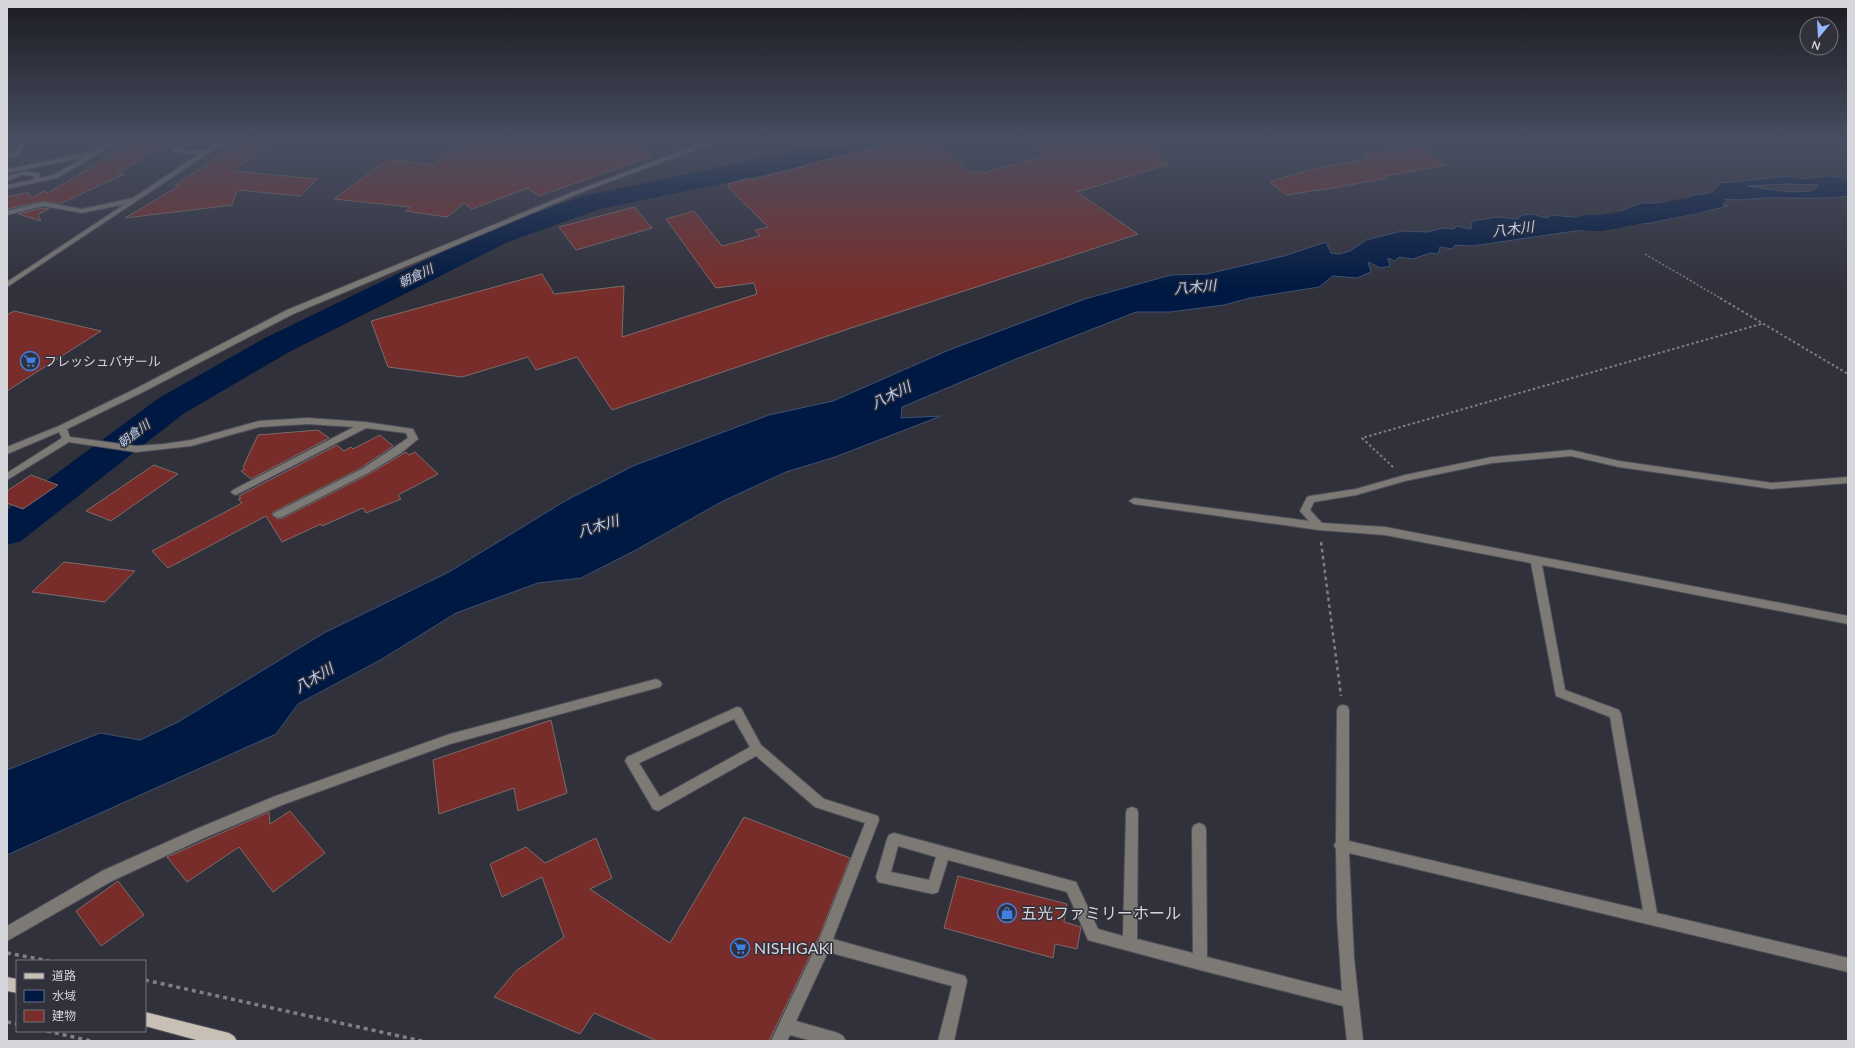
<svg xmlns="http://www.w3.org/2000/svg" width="1855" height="1048" font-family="Lato,'Noto Sans JP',sans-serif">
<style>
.water{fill:#001942;stroke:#405170;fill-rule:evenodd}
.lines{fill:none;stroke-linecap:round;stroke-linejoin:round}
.river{fill:#001942;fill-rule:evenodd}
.building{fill:#792d2a;stroke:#7b6c6a}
.minor-casing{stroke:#4f4f59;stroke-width:2}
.major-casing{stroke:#4f4f59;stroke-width:2}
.path-far3{stroke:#7e7e87;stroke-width:1.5;stroke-dasharray:2 2;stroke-linecap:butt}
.path-far2{stroke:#7e7e87;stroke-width:2;stroke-dasharray:2.5 2.5;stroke-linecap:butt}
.path-far1{stroke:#7e7e87;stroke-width:2.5;stroke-dasharray:3.5 3.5;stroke-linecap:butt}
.path{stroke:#7e7e87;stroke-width:3.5;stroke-dasharray:4 4;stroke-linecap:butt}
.minor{fill:#7d7974;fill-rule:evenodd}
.major{fill:#c8bfb6;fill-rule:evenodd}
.labels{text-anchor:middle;stroke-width:3;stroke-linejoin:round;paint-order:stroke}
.far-water-label{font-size:12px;font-style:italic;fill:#b9d1f4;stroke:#31313c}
.poi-label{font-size:13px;fill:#d5d5dc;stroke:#31313c;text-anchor:start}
.water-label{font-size:14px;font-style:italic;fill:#b9d1f4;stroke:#31313c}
.near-poi-label{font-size:16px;fill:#d5d5dc;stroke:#31313c;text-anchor:start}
</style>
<rect width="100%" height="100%" fill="#31313c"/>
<path class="water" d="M1790 176C1804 182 1818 175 1832 176 1838 176 1842 179 1848 179V196C1819 200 1793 197 1764 198 1751 199 1738 201 1724 199L1716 204 1728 206 1651 223 1610 226 1472 246 1455 245 1452 249 1440 247 1438 254 1431 253 1412 259 1399 257 1395 261 1388 258 1390 266 1381 268 1368 262 1371 272 1357 278 1333 276 1319 287 1250 298 1224 305 1170 312H1136L1016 359 902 407 901 418 941 416 835 457 786 472 723 501 634 551 581 578 538 583 456 613 382 659 298 704 276 734 7 855V770L100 733 140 740 178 722 324 633 449 572 565 501 633 466 769 415 833 401 949 350 1085 299 1171 275 1207 274 1284 256 1326 242 1331 253 1339 254 1350 251 1366 240 1402 231 1428 232 1443 228 1454 229 1456 226 1471 229 1472 221 1498 217 1517 219 1523 215 1532 214 1546 218 1552 215 1574 217 1582 221 1601 219 1641 203H1680L1693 195 1712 193 1720 183ZM1789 184 1819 185 1810 191 1790 192 1747 186Z"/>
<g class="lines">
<path class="river" d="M843 141H889L886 146 792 169 600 209 508 242 289 352 183 414 21 541 7 545V510L159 398 265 338 488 230 583 196Z
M1711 193 1721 195 1725 201 1721 207 1693 214 1602 231H1587L1577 229 1573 223 1577 217 1587 215H1602Z"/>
</g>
<path class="building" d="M135 141H170L118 173 124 174 60 204 43 201 7 209V197L25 193H29L31 198 44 191 48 193Z
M244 141H273L233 171 317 179 300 196 237 190 232 205 125 218 179 186 175 185Z
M487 141H640L652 156 539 196 528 188 472 209 464 203 447 217 406 211 411 207 334 199 388 159 433 165 461 144 480 147Z
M896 141H922L941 149 972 173 980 171 983 173 1046 155 1033 141H1147L1169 164 1077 192 1138 234 848 329 612 410 577 357 536 370 528 357 462 377 388 367 371 321 542 274 554 294 624 286 622 337 757 294 754 283 716 288 666 219 694 211 722 246 760 236 755 230 768 227 727 186H730L728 184 750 178 752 180Z
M1417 146 1447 165 1385 176 1387 178 1339 187 1286 195 1270 182 1312 169 1369 159 1364 156Z
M634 207 652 228 576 250 559 227Z
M43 208 49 209 38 214 41 221 18 214Z
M14 311 101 331 7 391V315Z
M318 430 329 438 251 479 241 471 245 469 243 467 258 435Z
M380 435 393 446 361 468 273 512 272 515 277 519 283 518 369 474 406 452 409 455 415 452 438 474 398 495 401 499 366 513 363 508 322 526 321 524 282 542 266 516 168 568 152 551 242 503 238 499 241 498 239 496 337 445 344 451 351 447 353 449Z
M154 465 178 474 111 521 86 511Z
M31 475 58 485 23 509 7 503V491Z
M64 562 135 571 105 602 32 592Z
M551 720 567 793 518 811 514 788 439 814 433 760Z
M290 811 325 853 273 892 239 847 187 882 167 857 269 812 270 824Z
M744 817 850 858 819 937 769 1041H657L594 1013 580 1034 494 997 516 971 564 937 542 877 502 897 490 864 526 847 545 863 596 838 612 878 590 889 670 943Z
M958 876 1067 904 1064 922 1081 927 1077 949 1055 944 1053 958 944 928Z
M118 881 144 915 101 946 76 911Z"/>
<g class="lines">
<defs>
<path id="minor" d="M7 141H16L7 145Z
M19 141H25L20 155 7 158V154L15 153Z
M113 141H121L57 178 7 189V185L33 180 34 176 22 175 7 181 8 176 26 171 40 174V178L53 175 86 157 7 173V169L90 152 92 153Z
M185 141H193L181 150 205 151 219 141H227L7 287V282L125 204 82 213 43 206 7 215V211L43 202 82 209 133 198 199 154 172 152V150Z
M708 141H718L577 194 293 314 141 393 67 429 70 437 136 446 164 444 191 440 259 421 308 418 365 422 413 429 418 439 401 453 368 473 282 517 278 518 273 515 274 513 362 469 408 438 406 433 366 428 236 495 233 494 231 492 233 490 354 427 308 424 259 427 191 446 136 452 69 442 7 480V473L62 438 59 432 7 454V447L59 426 135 389 287 310 573 192Z
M1284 141H1294L1291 143Z
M1571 450 1619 461 1772 483 1848 477V483L1772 489 1619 467 1571 456 1492 463 1405 481 1356 495 1314 502 1310 510 1322 523 1385 527 1848 616V624L1542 565 1565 690 1619 710 1621 714 1657 913 1848 958V972L1349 853 1354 958 1363 1041H1347L1343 1006 1200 970 1088 940 1067 892 948 860 938 892 933 894 878 882 876 877 887 839 889 835 894 833 1076 882 1098 929 1123 936 1126 813 1127 809 1132 807 1137 809 1138 813 1137 939 1193 953 1192 829 1194 825 1199 823 1204 825 1206 829 1207 957 1342 991 1337 917 1336 849 1334 845 1336 842 1337 710 1339 706 1343 705 1347 706 1349 710V841L1643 910 1610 717 1556 696 1531 563 1385 535 1319 530 1134 504 1129 501 1134 498 1309 521 1300 511 1307 497 1310 496 1356 489 1405 475 1492 457ZM898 846 936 857 929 880 891 872Z
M656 679 660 681 662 684 660 687 450 744 282 805 204 838 112 881 7 941V926L102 871 194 830 273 797 450 734Z
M737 707 741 708 761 745 824 799 878 816 879 820 833 939 965 976 967 981 954 1041H938L952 986 828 952 796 1021 838 1033 843 1036 846 1041H812L790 1035 787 1041H771L819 940 865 823 815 807 756 756 658 811 653 809 625 761 627 757ZM734 719 750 747 660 797 639 763Z"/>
<path id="major" d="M7 977 17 979V993L7 991Z
M145 1012 229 1033 234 1036 237 1041H200L145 1026Z"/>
</defs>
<use href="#minor" class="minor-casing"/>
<use href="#major" class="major-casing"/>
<path class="path-far3" d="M1645 254 1722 299"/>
<path class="path-far2" d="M1720 298 1848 374
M1393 467 1362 438 1761 324"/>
<path class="path-far1" d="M1321 542 1341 696"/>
<path class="path" d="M7 953 49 961
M145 980 422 1041
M7 1022 17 1024
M47 1031 91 1041"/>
<use href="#minor" class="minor"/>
<use href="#major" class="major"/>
</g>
<linearGradient id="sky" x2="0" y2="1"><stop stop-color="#1b1b21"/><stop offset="0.49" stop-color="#484e61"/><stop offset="1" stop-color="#484e61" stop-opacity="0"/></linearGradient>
<rect width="1855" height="288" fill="url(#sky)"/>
<defs>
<symbol id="supermarket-ring" viewBox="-11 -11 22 22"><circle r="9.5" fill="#31313c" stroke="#3f7fe0" stroke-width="1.5"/><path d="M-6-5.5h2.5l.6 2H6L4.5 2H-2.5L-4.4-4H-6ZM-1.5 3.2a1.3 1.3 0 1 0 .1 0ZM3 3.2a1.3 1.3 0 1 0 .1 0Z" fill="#3f7fe0"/></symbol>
<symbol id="shop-ring" viewBox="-11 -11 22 22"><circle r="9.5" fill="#31313c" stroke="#3f7fe0" stroke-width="1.5"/><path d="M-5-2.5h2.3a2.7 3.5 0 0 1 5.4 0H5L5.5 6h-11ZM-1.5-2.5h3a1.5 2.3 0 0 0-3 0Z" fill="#3f7fe0"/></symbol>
</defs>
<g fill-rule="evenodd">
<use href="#supermarket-ring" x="19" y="350" width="22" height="22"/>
<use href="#shop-ring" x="996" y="902" width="22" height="22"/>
<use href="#supermarket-ring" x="729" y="937" width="22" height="22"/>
</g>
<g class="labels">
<g class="far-water-label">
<text transform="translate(416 276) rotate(-26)" y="4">朝倉川</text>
<text transform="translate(134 434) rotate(-37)" y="4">朝倉川</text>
</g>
<g class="poi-label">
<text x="44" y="366">フレッシュバザール</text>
</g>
<g class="water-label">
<text transform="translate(1513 229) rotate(-7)" y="5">八木川</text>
<text transform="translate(1195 287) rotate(-5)" y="5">八木川</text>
<text transform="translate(891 395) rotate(-27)" y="5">八木川</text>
<text transform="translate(598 526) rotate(-17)" y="5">八木川</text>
<text transform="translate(314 678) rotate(-31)" y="5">八木川</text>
</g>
<g class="near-poi-label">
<text x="1021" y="919">五光ファミリーホール</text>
<text x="754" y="954">NISHIGAKI</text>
</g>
</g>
<rect width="1855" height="1048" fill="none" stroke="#d5d5dc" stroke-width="16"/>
<rect x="16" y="960" width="130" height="72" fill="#31313c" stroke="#73737c"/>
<rect x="24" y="973" width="20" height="6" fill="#c8bfb6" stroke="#73737c"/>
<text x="52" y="980" font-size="12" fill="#d5d5dc">道路</text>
<rect x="24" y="990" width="20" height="12" fill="#001942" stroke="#73737c"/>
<text x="52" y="1000" font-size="12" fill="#d5d5dc">水域</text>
<rect x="24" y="1010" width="20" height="12" fill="#792d2a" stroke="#73737c"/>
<text x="52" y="1020" font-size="12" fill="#d5d5dc">建物</text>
<g transform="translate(1819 36) rotate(198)"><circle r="19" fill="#31313c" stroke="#73737c"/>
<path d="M0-3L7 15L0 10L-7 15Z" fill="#94b7fd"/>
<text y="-6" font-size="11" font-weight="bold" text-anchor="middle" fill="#d5d5dc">N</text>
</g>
</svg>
